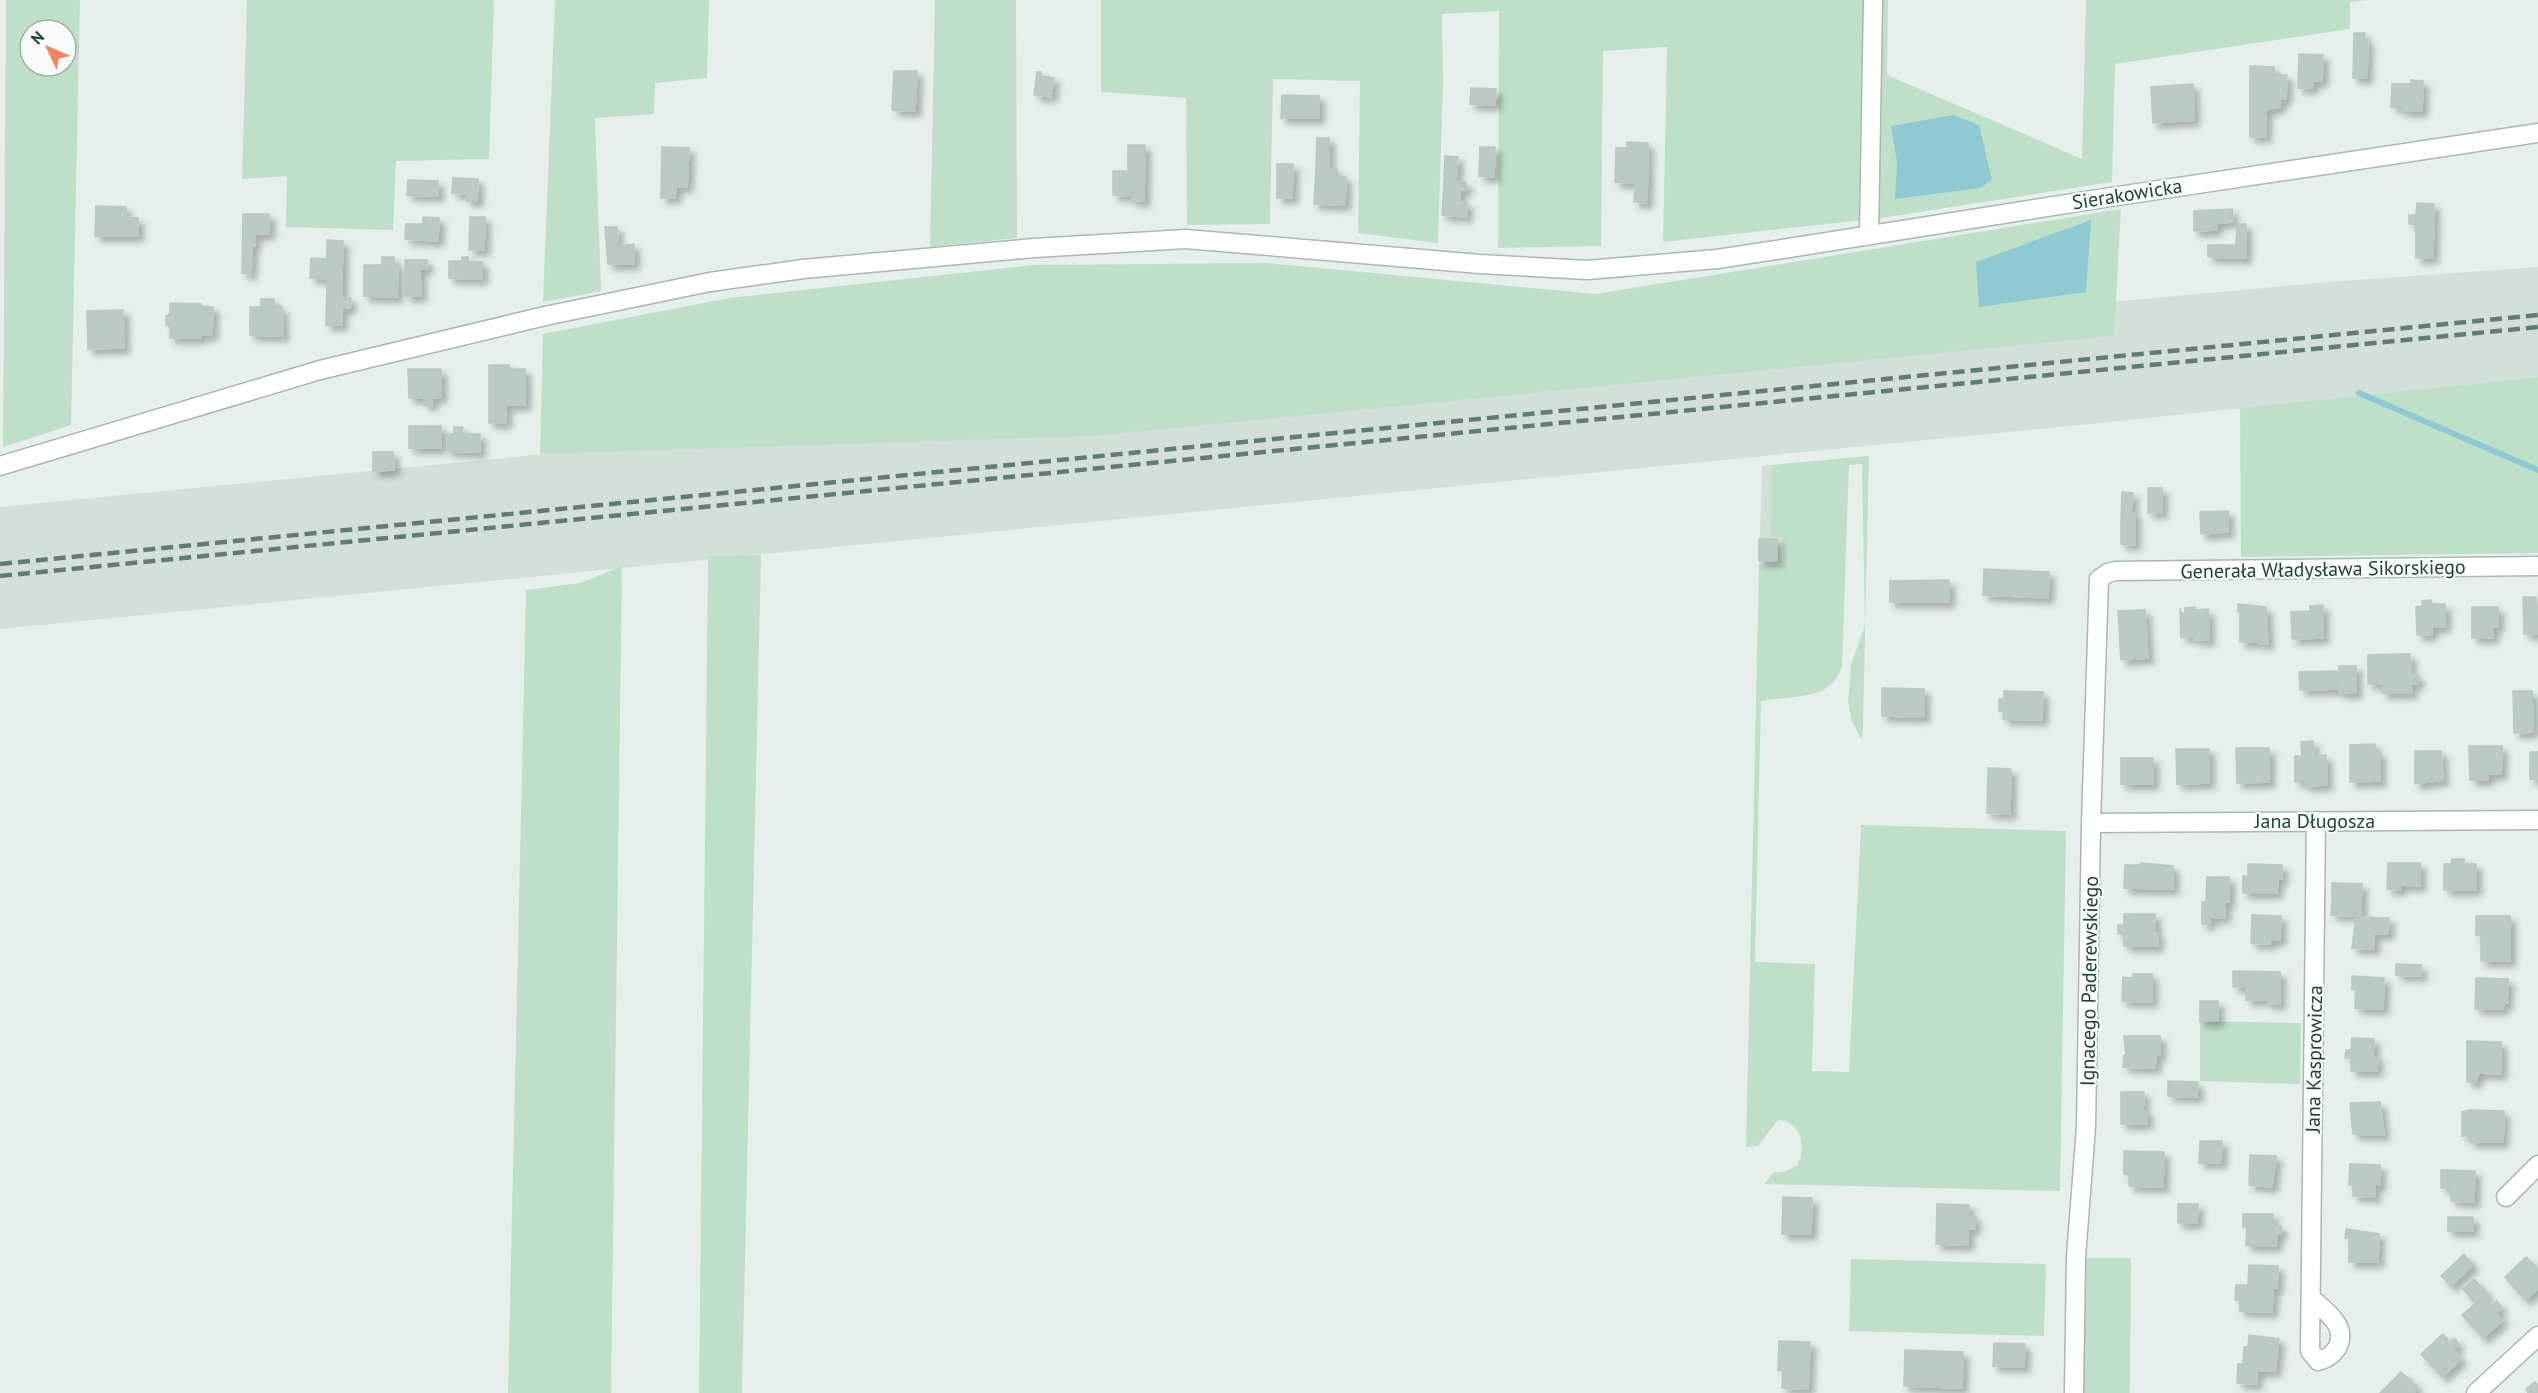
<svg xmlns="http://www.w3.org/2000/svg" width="2538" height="1393" font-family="'PT Sans',sans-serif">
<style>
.built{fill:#d4dfda}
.green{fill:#bfe0c8;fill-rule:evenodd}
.water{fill:#8ec9d4}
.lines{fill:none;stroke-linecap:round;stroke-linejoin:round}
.stream{stroke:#8ec9d4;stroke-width:6}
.building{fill:#bbcac4;stroke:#b8c9c2;stroke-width:1.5;filter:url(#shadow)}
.minor-casing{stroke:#a8b8b2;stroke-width:21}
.minor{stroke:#fff;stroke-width:18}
.rail{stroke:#5f7d75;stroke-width:4.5;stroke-dasharray:12 6;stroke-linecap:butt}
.labels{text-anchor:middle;stroke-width:4.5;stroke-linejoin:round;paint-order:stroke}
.street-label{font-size:20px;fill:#24423a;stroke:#f7fbf9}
</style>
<defs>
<filter id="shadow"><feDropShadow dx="5.5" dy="5.5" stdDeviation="3" flood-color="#0004"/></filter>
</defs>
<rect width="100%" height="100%" fill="#e6efeb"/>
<path class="built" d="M2538 267V377L2090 424 0 629V507L2088 304 2328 282Z
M1771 465 1770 536 1783 537V565H1759L1762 466Z"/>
<path class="green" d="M6 0H80L71 425 3 447ZM30 30H66V66H30Z
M247 0H494L489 159 396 161 393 230 286 227 287 176 242 179Z
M555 0H709L707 78 655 83 654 114 595 118 601 291 543 302Z
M935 0H1016L1017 238 930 247Z
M1101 0H1888L1887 75 2082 159 2086 0H2367L2350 2V29L2115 64 2112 182 1881 218 1663 242 1667 47 1603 51 1601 246 1498 248 1499 11 1442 14 1443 84 1438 243 1358 233 1360 81 1273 79 1270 224 1187 225 1186 98 1101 92Z
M2121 209 2114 336 1094 436 540 454 543 334 729 298 1034 265 1268 263 1596 294Z
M2538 377V553L2241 557 2240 408Z
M1869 456 1863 726 1862 740 1852 722 1848 701 1851 665 1865 625 1862 464 1849 465 1842 666C1832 702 1791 695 1761 701L1755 962 1815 964 1812 1071 1849 1072 1861 825 2066 831 2060 1191 1764 1184 1773 1173C1781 1172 1793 1171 1798 1163 1807 1145 1799 1120 1778 1120L1758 1146 1746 1147 1759 565H1783V537H1770L1771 465Z
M761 555 742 1393H699L708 556Z
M622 566 611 1393H508L526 590 580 583Z
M2200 1021 2301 1023 2300 1084 2200 1081Z
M2084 1258H2131L2130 1393H2080Z
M1851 1259 2046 1264 2044 1336 1849 1331Z"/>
<path class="water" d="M1953 115 1979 125 1992 180 1980 188 1895 199 1897 162 1891 126Z
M2091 220 2086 292 1979 307 1976 262Z"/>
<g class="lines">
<path class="stream" d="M2359 393 2538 470"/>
</g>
<path class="building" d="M2354 33H2365L2364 41H2368L2367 78H2353Z
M2299 54 2323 55 2322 81H2313L2312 88H2298Z
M2250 66 2274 67V75H2287L2286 99H2250Z
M894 71H917L915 111 892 110Z
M1037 72H1041V76L1054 78 1051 97 1034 95Z
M2411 80 2423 81 2422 111H2402V107H2391L2392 84H2411Z
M2193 84 2194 120 2153 123 2151 87Z
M1471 88 1496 89 1495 105 1470 104Z
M1282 95 1319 96V118H1281Z
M2250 99H2280V107L2266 110V137H2250Z
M1317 138H1329V169H1316Z
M1627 142 1648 143 1647 203 1634 202 1635 183 1615 182 1616 148H1627Z
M1128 145H1145L1144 201H1132V196L1113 195V171H1128Z
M662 147 689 148 687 187H676L675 198H661Z
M1480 147H1495L1494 177 1479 176Z
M1445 156 1458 157 1456 182 1444 181Z
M1277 164H1293L1292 198H1277Z
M1316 169H1337V176L1346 177 1345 205 1314 204Z
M453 178 478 179 477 201H466L467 194 452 193Z
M408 180 438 181V196L407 195Z
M1444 181 1466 182V190H1460V202L1467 203V217L1442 215Z
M2417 203 2434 204 2433 258H2416V224H2409V215H2416Z
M96 206 126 207V217L138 218V236H95Z
M2232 209 2233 222 2216 223 2217 230 2194 231V211Z
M243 214H269V234H255V246H252L251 274 242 273Z
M423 217 439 218 438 241 405 239 406 224H423Z
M470 217H485L484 250H469Z
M2237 224H2246V258L2208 257V245H2236Z
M605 227H617L618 246 634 244V264H608Z
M327 240 343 241 342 279 310 278 311 258 327 259Z
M382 257H394V265H398L397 297 364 296V265H382Z
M462 257H468V261L482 262V279L449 278V261H462Z
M405 260H427V269H420L421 296H405Z
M327 278 342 279V298H351L350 308H342V325H326Z
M261 299H274V307H282L283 336 250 335V307H261Z
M170 303 201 304V306L213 307 212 335H200V338H170V327L166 325V316L170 314Z
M123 310 124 348 88 349 87 311Z
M489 365H509V369H525V405H506V423H489Z
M408 369H441V397L432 398V405H424V398H409Z
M409 426H441V448H409Z
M454 427H463L462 434H480V452L447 451V434H454Z
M373 452H393L394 470 373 471Z
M2148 488H2162V513H2148Z
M2122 492 2133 493 2131 513H2135V518H2121Z
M2228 511V532L2201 534 2200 512Z
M2121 518H2135V545L2121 544Z
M1759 539H1777V561H1759Z
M1984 569 2049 572 2048 598 1983 595Z
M1949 580V602H1890V581Z
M2523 597H2536L2538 634H2524Z
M2431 600V604H2445V627H2432V635H2417L2416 607 2422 606V601Z
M2238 604 2266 607 2268 644H2259V642H2240V612H2238Z
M2323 605V638L2292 639 2291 612 2310 611V606Z
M2195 607V610L2208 609 2209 640H2194V637H2181L2180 608 2181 613 2185 614V608Z
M2472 607H2498V627H2493V638H2472Z
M2145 610 2148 658 2121 660 2118 611Z
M2395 654V693H2382V684H2368V655Z
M2395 654H2410L2411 675H2418V684H2411L2412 693H2395Z
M2339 666H2356V693H2339Z
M2337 671 2338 689 2300 690 2299 672Z
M1882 688 1924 689V717L1882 716Z
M2004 691 2043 692 2042 720 2003 719 2004 711H1999V699H2004Z
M2513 691H2532L2533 732 2514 733Z
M2313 741 2314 756 2326 755 2327 785 2306 786V782H2295V756H2302L2301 742Z
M2375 744V753H2380V781L2350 782V745Z
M2469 746H2502L2501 774H2488V780H2470Z
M2236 748H2269V782L2237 783Z
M2176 749H2209V783L2177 784Z
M2415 751H2441L2443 780 2415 784Z
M2530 752H2538V779H2530Z
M2121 758H2153V784H2121Z
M1988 768 2011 769 2010 814 1987 813Z
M2452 859H2464V864H2476V890H2444V864H2451Z
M2141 863 2173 866V889L2124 888 2125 865H2141Z
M2388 863H2420V886L2400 885V890L2387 889Z
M2248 864 2282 865V879H2278L2277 893H2243V876H2248Z
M2207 877H2229V902H2206Z
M2332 883 2362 884 2361 902 2332 900Z
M2332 900 2361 902V916L2331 915Z
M2202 902H2225V918L2210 917V924H2202Z
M2124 914H2155V933H2158V946H2124L2123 934H2118V925H2124Z
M2252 915 2281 916 2280 940H2270V944L2251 943Z
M2476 916H2510V961H2481V935H2476Z
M2356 917 2389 918 2388 934H2374V949L2352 948Z
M2396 964 2421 965V976L2396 975Z
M2233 971 2280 972V1004H2268V1000H2246V987H2233Z
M2133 974H2152V1002L2122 1001 2123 977 2133 978Z
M2352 976 2384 978 2383 1009 2355 1008 2356 989H2352Z
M2476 978 2508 979 2507 1003 2504 1002 2503 1009H2475Z
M2200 1001H2218V1021H2200Z
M2124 1036H2160V1055H2156L2155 1068 2123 1067 2124 1055H2126Z
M2352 1038 2374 1039 2373 1057H2378L2377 1071H2351V1058H2345L2346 1050H2351Z
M2467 1041 2501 1042V1074L2479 1073 2475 1082H2467Z
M2168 1081 2198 1082 2197 1097 2168 1096Z
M2121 1092H2144L2143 1111H2147V1124H2121Z
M2380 1102 2384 1135 2353 1134 2350 1103Z
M2470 1110 2504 1111 2503 1142H2470V1136H2462V1112Z
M2200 1141H2222L2221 1163H2199Z
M2124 1151 2164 1152 2163 1187 2129 1186V1174H2124Z
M2250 1155 2276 1156 2272 1187 2249 1185Z
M2350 1164 2380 1165V1185H2375V1197L2353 1196V1185H2349Z
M2441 1170 2475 1171 2474 1202 2451 1201V1188H2441Z
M1783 1197 1812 1198 1811 1234H1782Z
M1937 1204 1969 1205V1216H1975V1229H1968V1245L1936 1244Z
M2178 1204H2198L2197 1223H2178Z
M2243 1214H2273V1226H2281V1234H2277L2276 1246 2246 1245 2247 1227H2243Z
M2448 1217H2473V1231H2448Z
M2346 1229 2379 1234 2378 1262H2349V1238H2345Z
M2464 1254 2473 1265 2451 1286 2441 1276Z
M2526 1257 2538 1269V1289L2525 1300 2505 1277Z
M2249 1265 2278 1266 2277 1288H2273L2272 1312 2240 1311V1300H2235L2236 1285H2248Z
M2474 1279 2487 1293 2475 1303 2463 1289Z
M2485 1295 2493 1305 2497 1301 2502 1308 2496 1313 2503 1320 2483 1338 2462 1315Z
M2443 1334 2450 1342 2454 1338 2459 1344 2453 1349 2461 1359 2442 1377 2421 1354Z
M2249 1335 2279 1339 2275 1371H2257V1384L2237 1383 2238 1364H2243L2244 1347H2248Z
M1779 1341 1810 1342 1808 1389 1782 1388 1783 1371 1778 1370Z
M1994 1343 2025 1344 2024 1367 1993 1366Z
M1905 1350 1963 1352 1962 1388 1904 1386Z
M2401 1372 2417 1386 2413 1390 2415 1393H2380Z
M2535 1382 2538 1385V1393H2528L2526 1389Z"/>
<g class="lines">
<defs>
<path id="minor" d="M1869 235 1873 0
M0 466 320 370 545 316 710 282 803 269 1034 248 1186 239 1480 264 1587 270 1717 259 1789 248 2098 199 2538 133
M2091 823 2538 820
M2506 1197 2538 1165
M2311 1298C2325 1311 2349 1326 2337 1348 2332 1356 2326 1359 2318 1361L2310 1351 2316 821
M2074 1393 2076 1257 2086 1127 2091 823 2099 579 2108 573 2115 571 2538 566
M2476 1393 2538 1336"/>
</defs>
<use href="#minor" class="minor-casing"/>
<use href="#minor" class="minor"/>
<path class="rail" d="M0 564 2538 315
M0 576 2538 327"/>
</g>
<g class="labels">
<g class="street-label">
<text transform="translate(2127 194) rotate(-9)" y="7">Sierakowicka</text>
<text transform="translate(2323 569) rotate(-1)" y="7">Generała Władysława Sikorskiego</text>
<text x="2315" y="828">Jana Długosza</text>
<text transform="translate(2089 981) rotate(-89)" y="7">Ignacego Paderewskiego</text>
<text transform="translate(2314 1059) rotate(-89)" y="7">Jana Kasprowicza</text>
</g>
</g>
<g transform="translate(48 48) rotate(314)"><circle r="28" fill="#f7fbf9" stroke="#a3b1ad" stroke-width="1.5"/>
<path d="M0-4.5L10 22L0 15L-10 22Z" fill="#f4845f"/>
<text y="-9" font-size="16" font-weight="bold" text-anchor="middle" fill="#24423a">N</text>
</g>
</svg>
